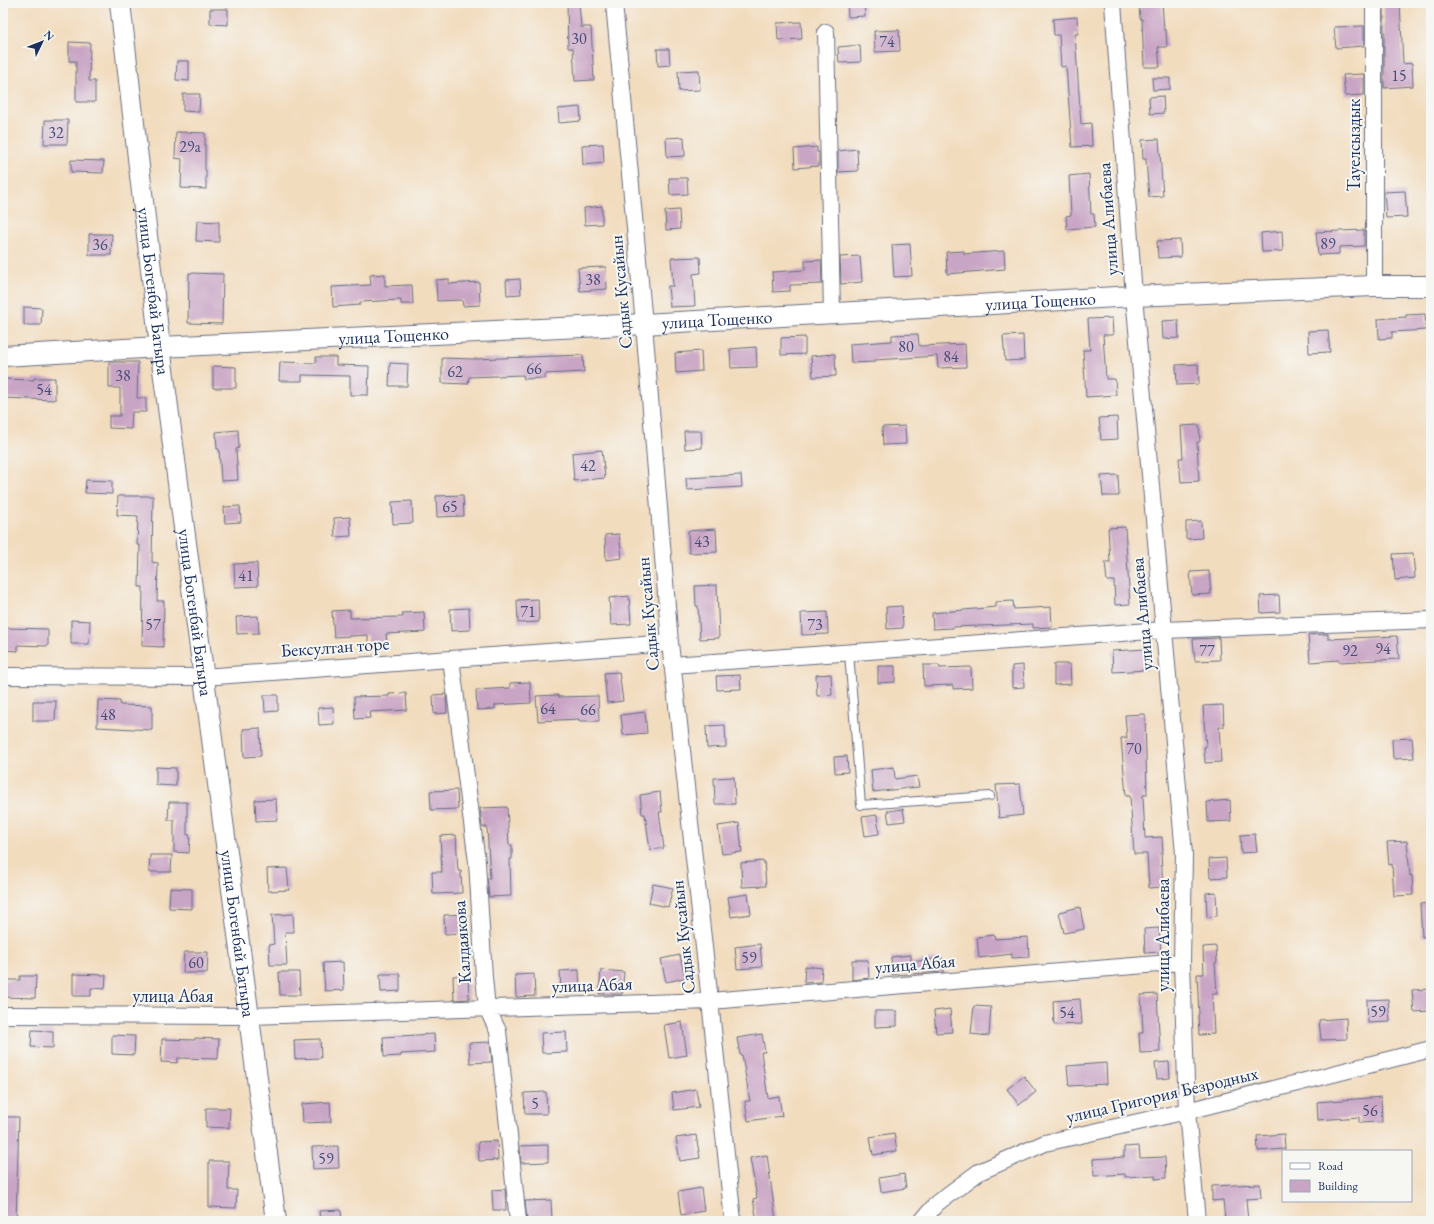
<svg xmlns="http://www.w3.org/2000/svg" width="1434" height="1224" font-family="'EB Garamond',serif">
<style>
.building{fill:#c9a5c5}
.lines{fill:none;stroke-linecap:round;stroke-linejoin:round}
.service-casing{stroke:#666c80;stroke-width:10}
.minor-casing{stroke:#666c80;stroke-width:18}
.tertiary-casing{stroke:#666c80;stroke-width:22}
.service{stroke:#fff;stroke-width:8}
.minor{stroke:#fff;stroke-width:16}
.tertiary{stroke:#fff;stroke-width:20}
.labels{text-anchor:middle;stroke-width:4;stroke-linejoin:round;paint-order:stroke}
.number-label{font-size:16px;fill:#464c78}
.street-label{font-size:18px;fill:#1b2f5e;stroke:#f6f6f2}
</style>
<rect width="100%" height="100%" fill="#f6f6f2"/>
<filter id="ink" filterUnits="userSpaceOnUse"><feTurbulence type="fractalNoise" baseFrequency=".025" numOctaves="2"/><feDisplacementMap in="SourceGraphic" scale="8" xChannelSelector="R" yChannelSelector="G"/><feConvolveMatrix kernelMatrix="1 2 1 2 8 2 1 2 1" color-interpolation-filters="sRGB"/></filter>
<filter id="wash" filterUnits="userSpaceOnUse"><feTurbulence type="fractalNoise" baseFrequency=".012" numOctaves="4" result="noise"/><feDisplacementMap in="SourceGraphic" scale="16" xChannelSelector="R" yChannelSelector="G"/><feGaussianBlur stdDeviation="0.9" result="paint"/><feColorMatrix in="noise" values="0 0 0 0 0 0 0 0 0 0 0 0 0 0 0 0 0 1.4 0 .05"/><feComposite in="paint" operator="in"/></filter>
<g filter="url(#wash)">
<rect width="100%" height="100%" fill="#f2dcbe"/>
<g id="blocks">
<path class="building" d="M567 3H579L581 27H591L594 80 575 81 573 48H568Z
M847 3H864L865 16 848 17Z
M1139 3H1162L1164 30H1166L1167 47H1158L1160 67H1144L1142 19H1140Z
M1384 3H1400L1403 64 1412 63 1413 86 1384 88Z
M210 9H228V25L210 24Z
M1077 17 1078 34H1075L1081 124 1091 123 1092 146 1072 147 1066 66 1061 67 1059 35H1054L1053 19Z
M801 22 802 39 778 40 777 23Z
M1364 26V46L1336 48 1334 27Z
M899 30 900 51 875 52 874 31Z
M69 42 90 43 89 81H95V102H76V61H69Z
M860 45 861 62 839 63 838 47Z
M657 49H669L670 65 658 66Z
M177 61H189V81L176 80Z
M699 70 700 90 679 91 678 71Z
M1364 74V95L1345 96 1343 75Z
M1152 78H1170V89L1153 90Z
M183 94H200L199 112 183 111Z
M1163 96 1164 113 1150 114 1149 97Z
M580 107 581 121 559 123 558 109Z
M45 120H68L67 144H44Z
M176 132 205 133V170H206V189L181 188 182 159 175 158Z
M684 137 685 156 667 157 666 138Z
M1159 139 1163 196 1149 197 1146 159H1143L1142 140Z
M603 144 604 163 583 165 582 145Z
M817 147V152H819V166L795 168 794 149Z
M857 149 858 171 838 172V151Z
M71 160 104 161 103 173 71 172Z
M1089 174 1091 214H1094L1095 227 1067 229 1066 216 1071 215 1069 176Z
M669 178H687L688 194 670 195Z
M1405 191 1407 217 1386 218 1384 192Z
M602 206V224L585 225 584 208Z
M679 210 680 229 666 230 665 211Z
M197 221 219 222V242L196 241Z
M1364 230V246L1339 247V254L1318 255 1316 232Z
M1282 231 1283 251 1262 252 1261 233Z
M89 234H112L111 255H89Z
M1180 240 1181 257 1158 258 1157 241Z
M910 244 912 276 894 277 892 245Z
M964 251V254L1004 251 1005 269 947 274 946 252Z
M860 256 862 282 841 284 840 257Z
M700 257 701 273 693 274 695 306 670 307 668 286H673L671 258Z
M821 260 822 284 790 285V291L773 292 772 272 805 270V261Z
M606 267 607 289 580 291 578 268Z
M189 273 223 274 222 324 188 323Z
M385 274V286L412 285 413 304H401V300L360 302V305L333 307 332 287 371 285 370 275Z
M449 279V284L479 282 480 305 463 306 462 300 437 301 436 280Z
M520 279 521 294 507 295 506 280Z
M24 307 42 308 41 325H24Z
M1425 314 1426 330 1392 332V338L1379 339 1378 319 1406 317V315Z
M1112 318 1113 335H1103L1106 379H1115L1116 395 1086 397 1083 350H1090L1088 319Z
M1178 320 1179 338 1163 339 1162 321Z
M1328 330 1330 352 1309 353 1308 331Z
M918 334 919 346 965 344 966 367 938 368 937 356 875 360V362L851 363 850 344 892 341V335Z
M1023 335 1024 360 1005 361 1003 336Z
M805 337V354L781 355V338Z
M756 347 757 367 731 368 730 349Z
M701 351 702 371 676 373 675 353Z
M835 354 836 376 813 377 811 356Z
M583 355 584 372 545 374V378L524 379 523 375 469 377 468 384 442 383V358L474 359Z
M316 357H336V365L369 366 368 395H350V376L302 375V381H279L280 362 316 363Z
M109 362H138L137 398H146V412H132L131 429 109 428V416H120V388H109Z
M390 363 408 364 407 386H389Z
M1198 364 1199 384 1177 385 1176 365Z
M213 366 236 367V388H213Z
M34 378H55V400L3 398V379L34 380Z
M1117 417 1118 439 1101 440 1099 418Z
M1199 425 1200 442H1197L1199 481 1181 482 1179 458H1183L1181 426Z
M905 426 906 444 883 445 882 427Z
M238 430 239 448 236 449 238 480 221 481 219 449H217L216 432Z
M684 431H701L702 448 685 449Z
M602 450 605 478 574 481 572 453Z
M741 475 742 487 687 490 686 478Z
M1118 475 1119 496H1103L1101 476Z
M86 480 112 481V494L85 493Z
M463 495 464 516 437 517 436 496Z
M118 496H153L152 562 158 563 157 601H164L163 647 142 646 143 587H139L140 545H137L138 516 117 515Z
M412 501 413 523 393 524 392 502Z
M240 506 241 522 225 523 224 507Z
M350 517 351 536 335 537 334 518Z
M1201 521 1202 538 1186 539V522Z
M1125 527 1130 604 1115 605 1114 581H1107L1105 562H1110L1108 528Z
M716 529 717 552 689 553 688 531Z
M619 534 622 558 606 560 605 535Z
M1413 553 1415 578 1395 580 1393 554Z
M257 563 258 586 235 587 234 564Z
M1209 571 1211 594 1192 595 1190 572Z
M717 585 719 638 700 639 698 606H696L695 586Z
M1279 595 1280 612 1261 613 1260 596Z
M629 596 631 624 611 625 609 598Z
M538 599 539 622 518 623 517 600Z
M1013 601 1014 609 1051 607 1052 627 1033 628V624L953 627V628L933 629 932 613 996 607V602Z
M902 606 903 628 887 629 886 607Z
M469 608 470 630 451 631 450 609Z
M350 610V618L403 617 402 613 424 612 425 632 386 634 387 643 368 644V635L334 637 332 611Z
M827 612 828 634 802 635 801 613Z
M258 616 259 633 237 634 236 617Z
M71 620 90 621 89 644H71Z
M3 628 48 629V646L18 645V651L3 650Z
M1328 634V639L1397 636 1399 659 1339 662V660L1310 662 1308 635Z
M1219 638 1220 660 1195 661 1193 639Z
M1146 649 1147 670 1113 672 1112 651Z
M1054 664H1070L1071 684 1054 685Z
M923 665H939L940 668 971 667 972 688 953 689V685L924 686Z
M1023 665 1024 687 1012 688V666Z
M878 666H895V682L878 683Z
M619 672 623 701 607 703 604 673Z
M831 674 832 695 817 696 816 675Z
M740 675 741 689 717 690 716 676Z
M530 682 531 703 495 705V709L477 710 476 690 510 688V683Z
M406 693 407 710 369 712 370 718 355 719 354 697 389 696V694Z
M446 694 447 713 434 714 433 695Z
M264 695H278V711L265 712Z
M558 695 559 697 598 696 599 721H579V719L538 721 536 696Z
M98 700 120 701V705L152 706V730L97 727Z
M33 701H56L55 721H33Z
M1223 705 1224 727H1219L1221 762 1205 763 1204 747H1206L1203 706Z
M333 707 334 724 319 725 318 708Z
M645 712 647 733 623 735 621 715Z
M1145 714 1147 795H1143L1145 838 1162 837 1163 853H1161L1163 887 1149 888 1147 854H1134L1130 796H1126L1121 738H1127L1125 715Z
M725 725 726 747 707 748 706 726Z
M260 728 261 756 244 757 243 729Z
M1412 738 1414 758 1393 759 1392 739Z
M847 756 848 772 835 773 834 757Z
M156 767 176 768V786L156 785Z
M894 767 895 779 917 776 919 787 873 792 871 770Z
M734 777 735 804H715L714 778Z
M1020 784 1023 815 999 818 996 785Z
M457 790 458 809 431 810 430 791Z
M660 792 662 812H659L664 848 650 850 645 814H642L640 795Z
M276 799 277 820 256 821 255 800Z
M1230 800 1231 821 1208 822 1207 802Z
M169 802H187V835H190L189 853 174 852V820H168Z
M507 807 509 845H512V859H510L511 896 489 897 487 878H490L487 827H482L480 808Z
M903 809 905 821 889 823 887 811Z
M877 815 879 834 865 836 862 817Z
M739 823 742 852 722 854 718 826Z
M1255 834 1257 852 1241 853 1240 835Z
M456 835 458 871H461L462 893 433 894 432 872H442L440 836Z
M1407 841 1410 876 1412 875 1413 895 1394 896 1392 864 1389 865 1387 842Z
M150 855H172L171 872H149Z
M1226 858 1227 877 1210 878 1209 859Z
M764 861 766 886 742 887 741 863Z
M287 868 289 890 268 891 267 869Z
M653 884 673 888 668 907 649 903Z
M170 888 192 889V909L169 908Z
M1216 892 1217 916 1207 917 1206 893Z
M748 894 751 914 731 917 728 897Z
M1431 903V936L1422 937 1420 904Z
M1080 907 1084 929 1064 933 1059 912Z
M293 914 294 932H285L287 965H270L269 945 274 944 272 915Z
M467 914 468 933 445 934 444 915Z
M1159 928 1161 952 1145 953 1144 929Z
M994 935 995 939 1028 937 1029 957 1012 958V954L979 958 977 937Z
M760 944 762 967 737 969 735 947Z
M1216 946 1217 962 1215 963 1217 994H1212L1214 1034 1199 1035 1198 1015 1199 1014 1197 974H1204L1203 947Z
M184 952H208L207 973H183Z
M680 955 685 978 666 982 661 959Z
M911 955V962L942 958 944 972 892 975 891 957Z
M852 960H868L869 978 852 980Z
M343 962 344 990 325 991 323 963Z
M805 966 822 968 821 982 804 983Z
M579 970 580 992 561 993 560 971Z
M601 970 624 972 622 994H599Z
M279 972H299L300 995H280Z
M73 974 106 975 105 989 91 988V996H73Z
M380 974H400V991L381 992Z
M534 974 535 996 516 997 515 975Z
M468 975 469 999 454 1000 453 976Z
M20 976H36L35 998 3 997V980H20Z
M1431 989V1011L1414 1012 1412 990Z
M1157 994 1160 1052 1140 1053 1139 1033H1143L1141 995Z
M1080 999 1082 1024 1054 1025 1053 1001Z
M1388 999 1390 1022 1368 1023 1367 1000Z
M974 1006 991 1007 989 1036 971 1034Z
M950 1009 952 1032 936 1033 934 1011Z
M875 1011H897V1026L875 1027Z
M1346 1018 1347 1039 1321 1040 1319 1020Z
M682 1022 687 1055 669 1058 664 1025Z
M32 1030 53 1031V1048L31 1047Z
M566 1032 567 1052 542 1053 541 1033Z
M434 1034 435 1052 401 1054V1056L384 1057 383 1037Z
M762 1034 765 1052H761L768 1098 779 1096 782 1116 748 1121 745 1101H750L742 1055H740L737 1038Z
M112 1035 135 1036 134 1055 112 1054Z
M195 1038 219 1039 218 1059 178 1058 177 1063 161 1062 162 1039 195 1040Z
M320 1039 321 1058 295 1059 294 1040Z
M490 1042 492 1062 470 1063 469 1043Z
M1169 1062 1170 1078 1157 1079 1155 1063Z
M1106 1063 1107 1084 1069 1086 1067 1066Z
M1024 1076 1036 1092 1019 1105 1007 1089Z
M696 1089 699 1107 674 1110 672 1093Z
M546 1092 547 1114H525L524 1093Z
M1381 1097 1382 1122 1359 1123V1117L1318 1120 1317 1102Z
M330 1102 331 1122 303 1123 302 1104Z
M206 1108H230L229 1128 206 1127Z
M3 1117H19L16 1221H3Z
M894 1133 897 1151 873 1155 870 1137Z
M1284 1134 1285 1149 1258 1151 1257 1136Z
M696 1135 700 1158 680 1161 676 1138Z
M497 1141 498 1160 479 1161 478 1142Z
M548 1145V1162L521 1163 520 1146Z
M338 1146 339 1168 313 1169 312 1147Z
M1139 1146 1140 1158 1165 1157 1166 1178 1155 1179V1175L1125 1177V1174L1094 1176 1093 1159 1124 1157V1147Z
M767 1155 776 1221H757L753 1199 757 1198 750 1158Z
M209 1161H229L228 1190H237L236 1208 209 1207Z
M904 1174 906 1188 881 1192 879 1178Z
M1260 1184 1261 1198 1246 1199 1248 1221H1225L1223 1200 1212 1201V1186Z
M701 1188 704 1211 681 1215 678 1192Z
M505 1189 506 1210H493L492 1190Z
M551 1200 552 1220 527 1221 525 1201Z
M341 1210 342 1221H320L319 1211Z"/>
</g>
</g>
<g filter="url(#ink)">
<use href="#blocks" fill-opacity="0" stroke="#666c80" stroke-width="1"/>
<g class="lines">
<defs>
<path id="service" d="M849 653 861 805 990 796"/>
<path id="minor" d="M614 3 644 324 670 643 710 1001 733 1221
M1113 3 1134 296 1184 854 1182 962 1187 1111 1197 1221
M826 32 832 313
M1374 286V3
M451 659 477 862 484 977 487 1008 498 1031 518 1221
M672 665 1164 630 1431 620
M3 676 203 677 670 643
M3 1015 250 1016 710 1001 1182 962
M922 1221 937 1203 979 1172 1045 1143 1187 1111 1431 1049"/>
<g id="tertiary">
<path id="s1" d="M120 3 160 347 276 1221"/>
<path id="s2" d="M3 356 160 347 644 324 1134 296 1374 286H1431"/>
</g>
</defs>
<use href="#service" class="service-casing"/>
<use href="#minor" class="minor-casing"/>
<use href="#tertiary" class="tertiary-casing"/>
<use href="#service" class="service"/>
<use href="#minor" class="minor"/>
<use href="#tertiary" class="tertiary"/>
</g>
</g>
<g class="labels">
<g class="number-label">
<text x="579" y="44">30</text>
<text x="887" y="47">74</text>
<text x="1399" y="81">15</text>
<text x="56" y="138">32</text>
<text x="190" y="152">29а</text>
<text x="1328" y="249">89</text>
<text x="100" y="250">36</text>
<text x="593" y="285">38</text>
<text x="906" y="352">80</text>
<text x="951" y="362">84</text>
<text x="534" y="374">66</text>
<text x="455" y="377">62</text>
<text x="123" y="381">38</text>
<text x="44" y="395">54</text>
<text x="588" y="471">42</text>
<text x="450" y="512">65</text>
<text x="702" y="547">43</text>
<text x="246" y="581">41</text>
<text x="528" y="617">71</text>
<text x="153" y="630">57</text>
<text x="815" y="630">73</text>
<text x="1383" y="654">94</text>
<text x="1207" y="656">77</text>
<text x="1350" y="656">92</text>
<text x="548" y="714">64</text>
<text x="588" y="715">66</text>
<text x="108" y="720">48</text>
<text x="1134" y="754">70</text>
<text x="749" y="963">59</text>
<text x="196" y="968">60</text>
<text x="1378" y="1017">59</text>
<text x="1067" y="1018">54</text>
<text x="535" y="1109">5</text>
<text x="1370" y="1116">56</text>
<text x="326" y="1164">59</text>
</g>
<g class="street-label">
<text transform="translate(1354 145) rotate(-90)" y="6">Тауелсыздык</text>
<text transform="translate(1108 219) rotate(-94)" y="6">улица Алибаева</text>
<text dy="6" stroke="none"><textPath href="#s1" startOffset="290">улица Богенбай Батыра</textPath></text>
<text transform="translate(621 292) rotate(-95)" y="6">Садык Кусайын</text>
<text dy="6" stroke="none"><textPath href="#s2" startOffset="1039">улица Тощенко</textPath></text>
<text dy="6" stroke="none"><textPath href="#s2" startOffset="715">улица Тощенко</textPath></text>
<text dy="6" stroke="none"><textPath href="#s2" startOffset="391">улица Тощенко</textPath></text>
<text dy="6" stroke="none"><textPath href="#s1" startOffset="614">улица Богенбай Батыра</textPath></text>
<text transform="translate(648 614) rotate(-95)" y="6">Садык Кусайын</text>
<text transform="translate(1142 614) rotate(-95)" y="6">улица Алибаева</text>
<text transform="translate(335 647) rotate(-4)" y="6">Бексултан торе</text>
<text dy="6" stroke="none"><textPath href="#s1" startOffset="938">улица Богенбай Батыра</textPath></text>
<text transform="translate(1163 935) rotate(-90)" y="6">улица Алибаева</text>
<text transform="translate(683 937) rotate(-96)" y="6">Садык Кусайын</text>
<text transform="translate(462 942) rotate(-94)" y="6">Калдаякова</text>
<text transform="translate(915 964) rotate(-5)" y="6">улица Абая</text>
<text transform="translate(592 985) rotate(-2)" y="6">улица Абая</text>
<text x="173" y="1002">улица Абая</text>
<text transform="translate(1162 1095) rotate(-13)" y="6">улица Григория Безродных</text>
</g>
</g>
<rect width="1434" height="1224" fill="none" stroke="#f6f6f2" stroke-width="16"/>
<rect x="1282" y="1150" width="130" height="52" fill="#f6f6f2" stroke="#9ea6b7"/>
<rect x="1290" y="1163" width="20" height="6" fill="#ffffff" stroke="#9ea6b7"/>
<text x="1318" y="1170" font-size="12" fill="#1b2f5e">Road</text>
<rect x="1290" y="1180" width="20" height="12" fill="#c9a5c5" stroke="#9ea6b7"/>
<text x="1318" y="1190" font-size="12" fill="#1b2f5e">Building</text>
<g transform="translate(42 42) rotate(47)" stroke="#f6f6f2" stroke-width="3" paint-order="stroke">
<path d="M0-3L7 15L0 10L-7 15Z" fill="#1b2f5e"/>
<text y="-6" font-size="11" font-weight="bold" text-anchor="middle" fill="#1b2f5e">N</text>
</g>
</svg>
